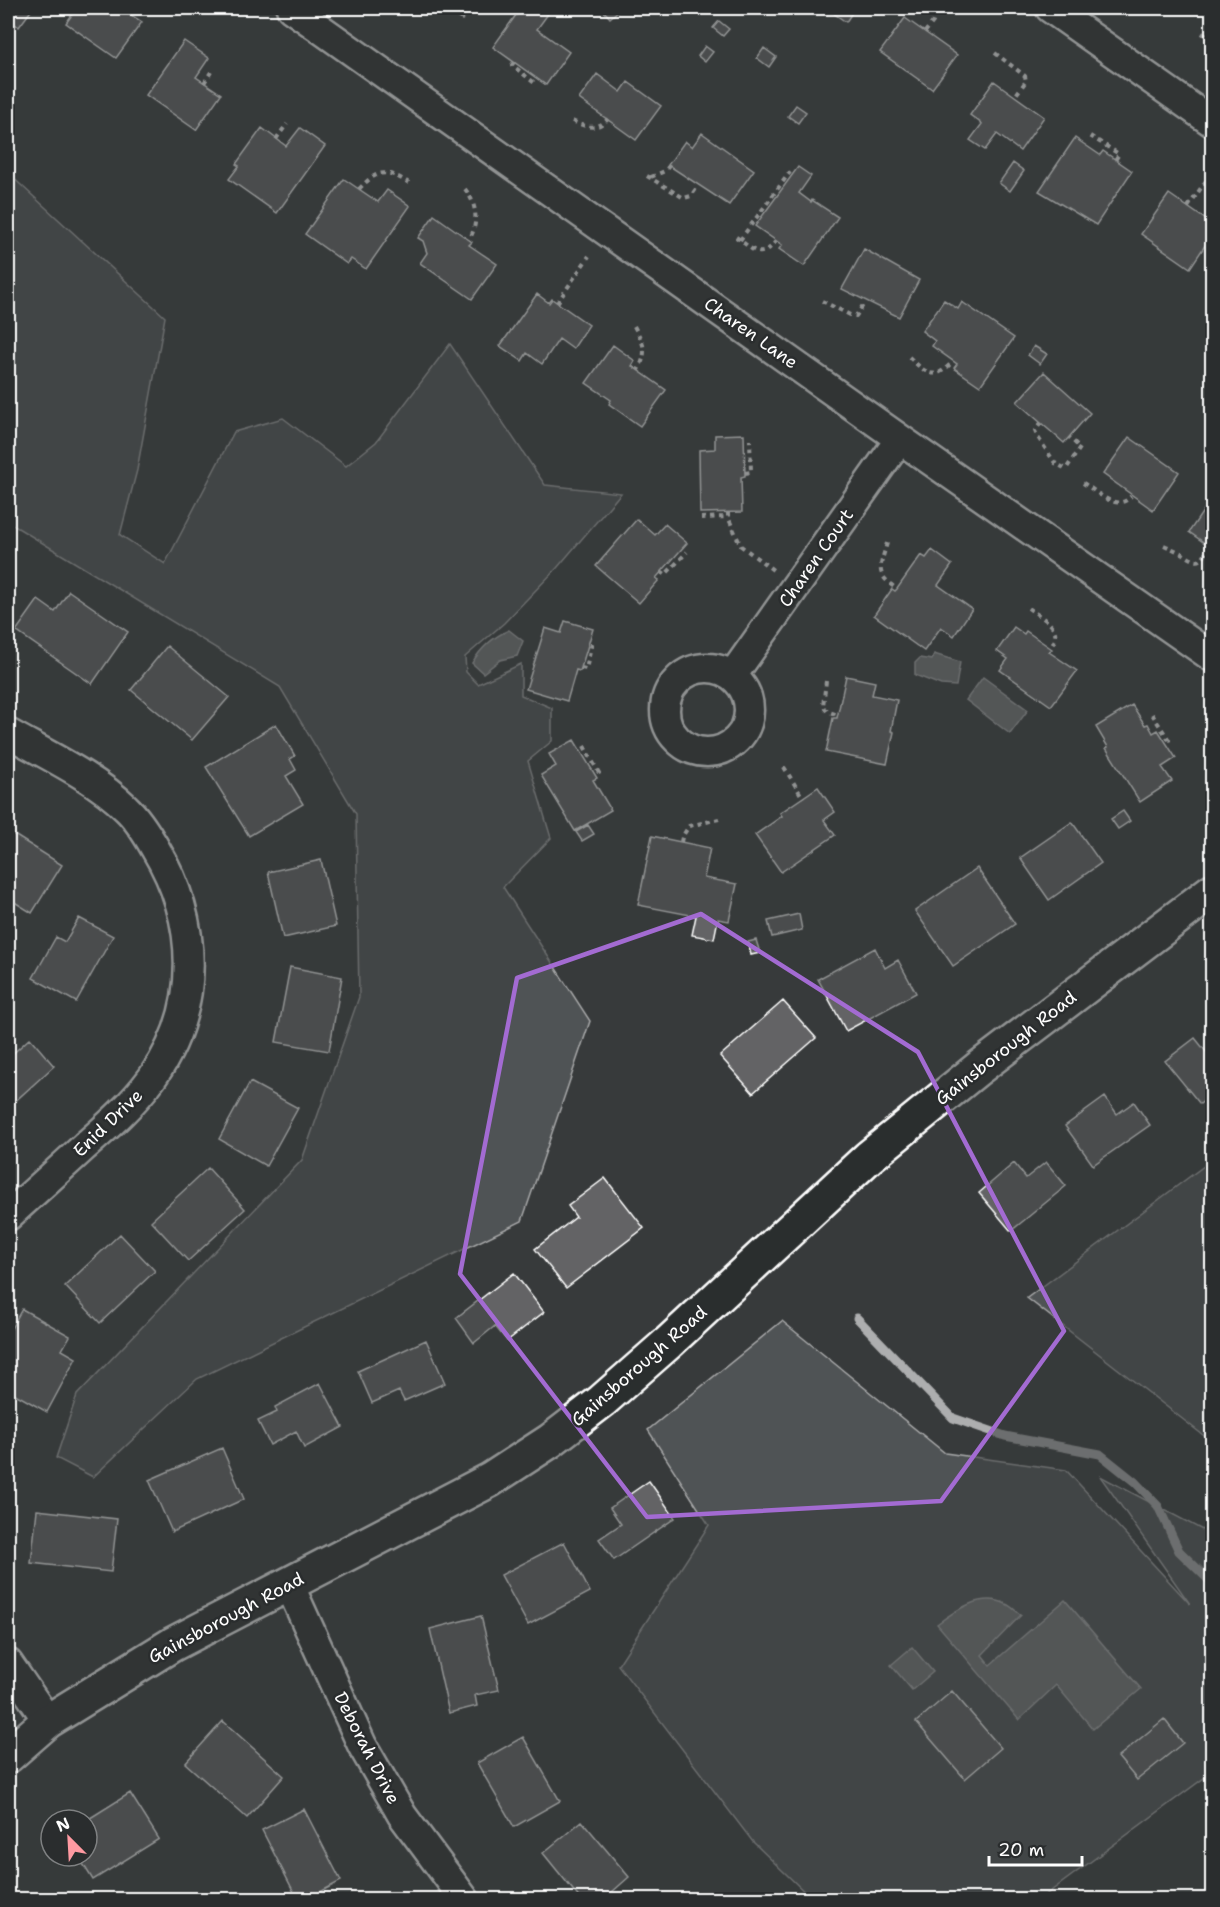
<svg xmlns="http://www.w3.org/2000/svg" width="1220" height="1907" font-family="'Shantell Sans',sans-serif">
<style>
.green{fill:#505354;stroke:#a8a9aa;stroke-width:1.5}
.water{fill:#767879;stroke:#adaeaf;stroke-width:1.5}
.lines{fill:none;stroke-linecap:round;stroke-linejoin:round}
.stream{stroke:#adaeaf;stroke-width:9}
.building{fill:#636465;stroke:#fff;stroke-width:1.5}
.street-casing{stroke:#fff;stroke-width:33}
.secondary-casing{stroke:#fff;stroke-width:38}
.path{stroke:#fff;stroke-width:4;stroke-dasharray:4.5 4.5;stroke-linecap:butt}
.street{stroke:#2a2d2e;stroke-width:28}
.secondary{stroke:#2a2d2e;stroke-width:33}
.marked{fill:none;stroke:#a36bd2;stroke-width:4.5;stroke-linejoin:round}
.labels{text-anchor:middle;stroke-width:5;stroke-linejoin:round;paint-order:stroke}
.street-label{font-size:18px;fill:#fff;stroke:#2a2d2e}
</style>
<rect width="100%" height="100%" fill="#373a3b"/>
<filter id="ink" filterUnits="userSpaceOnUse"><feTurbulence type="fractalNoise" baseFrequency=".0167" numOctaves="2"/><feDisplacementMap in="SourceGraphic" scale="12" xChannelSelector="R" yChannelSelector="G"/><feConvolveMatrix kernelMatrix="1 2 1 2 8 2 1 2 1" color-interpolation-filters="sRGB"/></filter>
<g filter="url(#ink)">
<path class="green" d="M9 174 165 317 137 470 120 535 165 564 234 432 283 418 346 466 376 442 450 344 545 485 621 493 557 568 504 623 465 657 466 672 478 684 521 664V695L552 708V741L528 761 551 838 503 887 590 1021 522 1221 197 1379 93 1477 56 1458 77 1395 302 1160 359 997 356 814 280 687 8 522Z
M1212 1160V1442L1027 1298Z
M782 1321 945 1453 1066 1470 1190 1604 1100 1476 1212 1535V1772L1040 1899H812L753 1842 618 1665 709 1525 648 1430Z"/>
<path class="water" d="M509 630 523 641 517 656 500 660 483 673 472 663C481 648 493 637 509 630Z
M934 654 960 662 956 686 941 685 915 675V663L920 658 932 660Z
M983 677 1028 710 1010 734 966 700Z
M1065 1600 1141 1689 1093 1729 1056 1685 1019 1720 937 1624C956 1610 981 1592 1006 1604 1011 1606 1017 1612 1021 1615L982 1655 990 1665Z
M912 1647 933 1672 912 1690 891 1665Z"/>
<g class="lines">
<path class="stream" d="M857 1318 953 1418 1005 1436 1100 1454 1135 1482 1158 1506 1179 1551 1212 1583"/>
</g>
<path class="building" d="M8 8H33L19 27 8 19Z
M77 8H120L142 22 116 58 66 23Z
M444 8H471L462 20Z
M521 8H539L548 14 537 29 569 52 546 85 493 47Z
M605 8H616L619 10 610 18 603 10Z
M826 8H855L846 22Z
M905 18 957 55 932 89 880 52Z
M719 21 729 29 723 36 713 28Z
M184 41 209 58 196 77 221 94 196 130 146 95Z
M705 46 713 52 705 62 698 56Z
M764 48 776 57 769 67 757 58Z
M597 74 621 92 628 82 661 106 636 140 579 99Z
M994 81 1044 117 1020 151 997 134 985 150 970 140 982 124 970 115Z
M796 105 806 112 798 123 788 116Z
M262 128 286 146 300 128 325 146 277 213 229 179 239 166 236 164Z
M702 133 754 170 729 205 668 165 685 141 692 147Z
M1075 138 1100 155 1103 151 1132 171 1096 225 1039 191Z
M1013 163 1024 171 1010 191 999 183Z
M798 167 811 176 799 193 811 202 812 200 838 217 804 266 779 249 782 245 755 226Z
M344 179 378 202 387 190 410 206 366 269 351 259 347 264 305 234Z
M1169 194 1212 224V235L1190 268 1141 234Z
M434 215 472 242 469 245 497 264 472 299 420 263 427 253 423 241 418 238Z
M864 249 919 280 899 317 842 289Z
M537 294 549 303 552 299 589 325 573 349 559 339 542 364 527 353 522 361 500 346Z
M944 300 958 309 962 302 1014 338 980 386 954 368 957 364 932 346 935 341 922 331Z
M613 345 635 361 632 366 666 390 640 426 609 404 611 400 586 383Z
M1034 346 1047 354 1040 364 1028 355Z
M1044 372 1090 413 1064 443 1017 402Z
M744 434 745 476 741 477 742 512 700 513 699 450 715 449V435Z
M1129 437 1179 472 1153 510 1103 474Z
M1212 498V548L1189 532Z
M637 519 655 535 665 524 687 543 656 578 659 580 639 603 596 566Z
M932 550 952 565 938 585 972 609 954 636 941 627 924 651 874 615 892 589 895 591 897 589 921 555 926 558Z
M69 591 128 632 92 684 16 631 38 600 55 612Z
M565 621 593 629 581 668 580 671 576 670 567 701 526 689 545 628 561 633Z
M1014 627 1024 634 1026 631 1052 649 1049 652 1077 671 1051 706 1000 670 1008 659 997 651Z
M167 646 229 697 192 740 131 690Z
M846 676 875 682 872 695 897 700 891 731 894 732 887 764 826 752 833 718H837Z
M1132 705 1145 725 1148 724 1153 733 1158 730 1176 758 1162 767 1172 781 1140 802 1106 748 1108 747 1096 727Z
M276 724 295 756 290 759 296 770 286 776 303 804 249 836 206 767Z
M574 740 597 778 593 780 611 810 575 831 541 775 556 766 549 754Z
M818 787 835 812 824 820 835 835 781 872 755 835 782 816 780 813Z
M1123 811 1130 821 1118 829 1111 819Z
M1072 822 1101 863 1049 900 1020 858Z
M588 825 594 834 582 841 576 832Z
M8 831 62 865 32 913 8 898Z
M652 836 710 848 704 878 737 884 729 921 718 919 714 939 692 935 696 916 638 905Z
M321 860 336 926 283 938 268 872Z
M977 868 1015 924 953 966 915 911Z
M799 914 802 930 772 937 768 921Z
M79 918 113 936 76 1002 33 978 56 937 65 942Z
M756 940 760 953 751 955 748 942Z
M875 948 885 968 898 960 916 993 846 1031 818 979Z
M290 967 342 977 329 1051 276 1042Z
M783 1001 816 1038 753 1093 720 1056Z
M30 1038 54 1066 12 1104 8 1098V1050V1058Z
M1195 1038 1207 1053 1212 1048V1094L1200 1104 1165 1061Z
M250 1082 298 1108 266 1166 219 1139Z
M1105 1097 1117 1114 1134 1102 1150 1125 1093 1165 1065 1126Z
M1046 1162 1066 1186 1011 1231 979 1193 1014 1163 1026 1178Z
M208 1168 245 1209 188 1261 151 1221Z
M605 1178 644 1228 566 1288 535 1249 576 1217 568 1206Z
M120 1234 155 1271 100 1323 65 1286Z
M514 1273 544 1312 507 1341 495 1326 474 1343 456 1318Z
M22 1309 70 1336 62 1350 76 1358 47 1412 8 1390V1334Z
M426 1340 445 1383 404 1401 399 1391 372 1403 358 1371Z
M320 1383 343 1427 304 1448 296 1431 270 1445 258 1421 277 1412 275 1407Z
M222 1448 244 1499 172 1532 149 1480Z
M649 1481 675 1518 614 1560 599 1539 621 1524 610 1508Z
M37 1510 117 1519 111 1572 31 1563Z
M564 1542 590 1592 528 1625 501 1575Z
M481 1616 499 1690 475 1695 477 1706 449 1713 430 1629Z
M952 1691 1001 1748 965 1779 916 1722Z
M1164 1719 1183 1743 1137 1780 1118 1757Z
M223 1721 284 1776 247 1818 185 1763Z
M523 1737 560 1801 514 1827 477 1763Z
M130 1793 159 1839 93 1880 78 1856H87V1820Z
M304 1809 341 1881 305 1900H298L262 1830Z
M582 1821 629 1877 603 1900H581L543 1853Z"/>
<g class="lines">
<defs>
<path id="street" d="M291 8 900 439 1212 657
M1050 8 1212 122
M665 710a42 42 0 1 1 84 0a42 42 0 1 1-84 0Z
M732 676 900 439
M8 733C45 754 96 778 126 808 138 819 147 834 155 848 199 921 202 1008 152 1078 133 1104 109 1125 85 1146 59 1170 33 1193 8 1216
M289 1584 362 1745 402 1815 465 1900
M8 1663 48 1721"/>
<path id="secondary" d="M8 1756 48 1721 173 1644 490 1480 550 1441 602 1401 668 1343 869 1157 980 1067 1212 891"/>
</defs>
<use href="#street" class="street-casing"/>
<use href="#secondary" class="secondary-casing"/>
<path class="path" d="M925 32 933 22 935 16 930 8
M1202 33 1212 40
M995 53 1025 76 1026 81 1015 96
M514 62 512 65 537 85
M204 83 211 72
M572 121C586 127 596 131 608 119
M1090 136 1119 154 1115 160
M276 139 287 124
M647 176 684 198 691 196 698 186
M651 177 665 171 669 166
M359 189C378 169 386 169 409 183
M465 189C477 204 479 223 469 240
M1188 207 1212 172
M736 237C753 249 760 262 776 241
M740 240 790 172
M822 301 850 315 856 316 865 302
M557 303 589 256
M634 326C643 343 649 351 638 370
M909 357C927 374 935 382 953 361
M1041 423 1035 431 1037 436 1055 463 1066 469 1080 448 1069 437
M745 473 751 472 750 440
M1083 483C1098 492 1117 513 1131 496
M728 512V517L741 546 773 570
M701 518 728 517
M887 543C880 568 874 573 897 589
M1164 545C1171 548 1177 551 1183 554 1201 565 1200 563 1209 546
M661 572 665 575 687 552
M1028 608C1043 619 1066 628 1050 648
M581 668 586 669 592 643
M826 681 823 706 827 711 838 715
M1152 714 1169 740 1165 742
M584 746 599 773 595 775
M784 767 803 798
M681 842 682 837 689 826 719 819"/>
<use href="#street" class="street"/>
<use href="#secondary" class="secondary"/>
</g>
</g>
<path d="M0 0H1220V1907H0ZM701 914 918 1052 1064 1331 941 1501 647 1517 460 1274 517 978Z" fill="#373a3b" fill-opacity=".55" fill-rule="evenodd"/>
<path class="marked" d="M701 914 918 1052 1064 1331 941 1501 647 1517 460 1274 517 978Z"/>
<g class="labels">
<g class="street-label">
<text transform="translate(751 333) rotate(35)" y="6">Charen Lane</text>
<text transform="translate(816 558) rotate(-55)" y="6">Charen Court</text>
<text transform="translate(1006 1048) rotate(-38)" y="6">Gainsborough Road</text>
<text transform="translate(108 1123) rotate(-44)" y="6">Enid Drive</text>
<text transform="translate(639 1366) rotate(-41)" y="6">Gainsborough Road</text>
<text transform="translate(226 1618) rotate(-28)" y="6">Gainsborough Road</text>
<text transform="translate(367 1748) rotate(63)" y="6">Deborah Drive</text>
</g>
</g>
<rect width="1220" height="1907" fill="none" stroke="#2a2d2e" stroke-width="30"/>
<rect x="15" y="15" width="1190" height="1877" fill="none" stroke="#fff" stroke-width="2" filter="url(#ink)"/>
<g transform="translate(69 1838) rotate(336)"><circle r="28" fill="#2a2d2e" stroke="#7f8182" stroke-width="1.5"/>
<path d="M0-4.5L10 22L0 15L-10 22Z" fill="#ff9aa2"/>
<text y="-9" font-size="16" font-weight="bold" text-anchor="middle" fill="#ffffff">N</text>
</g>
<path d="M989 1856v9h93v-9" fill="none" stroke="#ffffff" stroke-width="3"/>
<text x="998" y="1856" font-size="18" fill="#ffffff" stroke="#2a2d2e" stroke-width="4.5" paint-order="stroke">20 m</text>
</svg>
